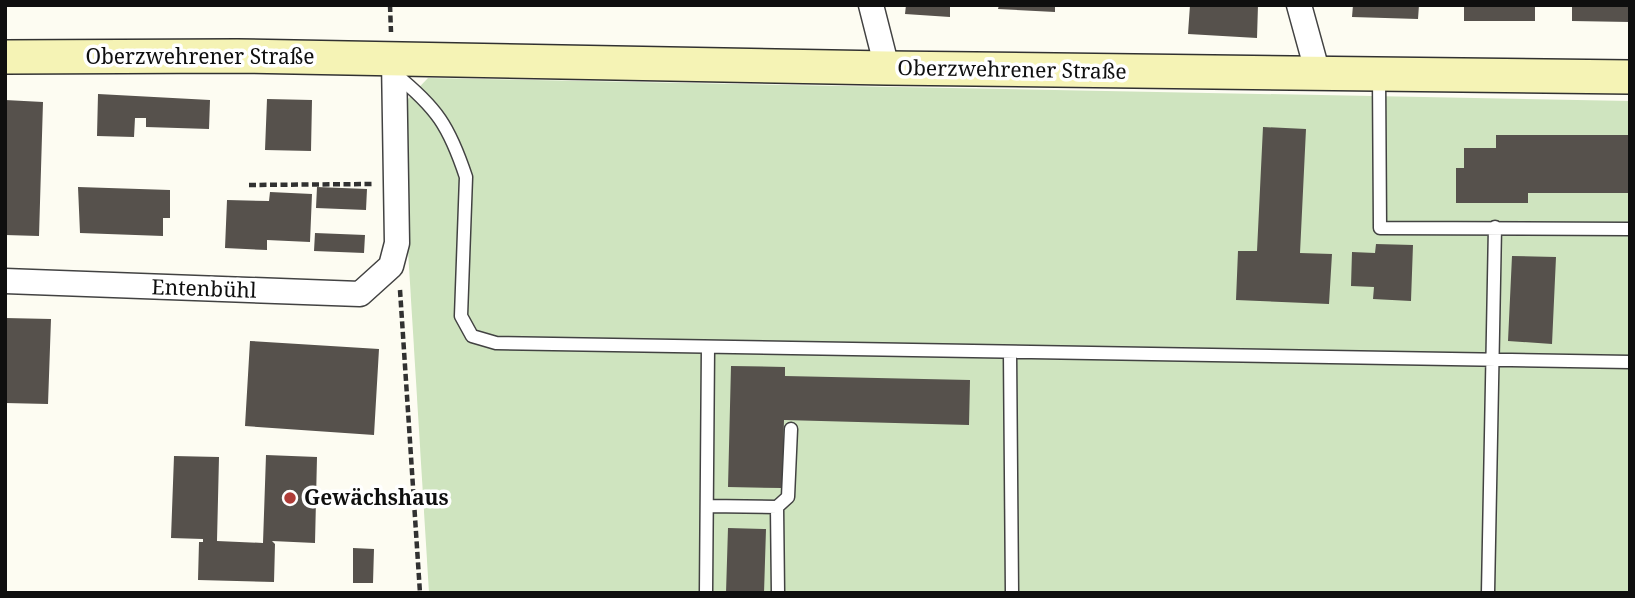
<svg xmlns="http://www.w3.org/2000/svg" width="1635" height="598" font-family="'Noto Serif',serif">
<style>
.green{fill:#cfe4bf}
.building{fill:#56514c}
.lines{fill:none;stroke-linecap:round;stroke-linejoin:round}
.lane-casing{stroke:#424242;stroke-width:15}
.street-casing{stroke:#424242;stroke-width:27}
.secondary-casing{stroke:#313131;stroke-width:36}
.path{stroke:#313131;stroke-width:4.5;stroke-dasharray:7 3.5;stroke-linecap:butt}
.lane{stroke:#fff;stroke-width:12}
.street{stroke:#fff;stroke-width:24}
.secondary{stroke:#f5f3b5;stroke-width:33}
.poi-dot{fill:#ae3c38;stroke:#fff;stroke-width:2.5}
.labels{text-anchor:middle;stroke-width:7;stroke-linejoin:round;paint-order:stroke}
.street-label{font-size:21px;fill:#0f0f0f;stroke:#fff}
.poi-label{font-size:21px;font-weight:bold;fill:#0f0f0f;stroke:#fff;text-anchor:start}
</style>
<rect width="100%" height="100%" fill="#fdfcf2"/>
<path class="green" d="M428 78 1630 101V593H429L406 218V101Z"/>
<path class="building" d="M906 5H950V17L905 14Z
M999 5H1055V12L998 9Z
M1190 5H1258L1257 38 1188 34Z
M1353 5H1419L1418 19 1352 17Z
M1464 5H1535V21H1464Z
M1572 5H1630V22L1572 21Z
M98 94 210 100 209 129 146 127V118H135L134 137 97 136Z
M267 99 312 100 311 151 265 150Z
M5 100 43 102 39 236 5 235Z
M1263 127 1306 129 1300 253 1332 254 1329 304 1236 300 1238 251H1257Z
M1496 135H1630V193H1528V203H1456V168H1464V148H1496Z
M78 187 170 190V218H163V236L80 233Z
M317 187 367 189 366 210 316 208Z
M270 192 312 194 310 242 267 240V250L225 248 227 200 269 201Z
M315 233 365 235 364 253 314 251Z
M1376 244 1413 245 1411 301 1373 299 1374 287 1351 286 1352 252 1375 253Z
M1512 256 1556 257 1552 344 1508 341Z
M5 318 51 319 48 404 5 403Z
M250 341 379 349 374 435 245 426Z
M731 366 785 367V376L970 380 969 425 784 420 782 488 728 487Z
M266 455 317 457 315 543 272 541 275 544 274 582 198 580 199 542H203V539L171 538 174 456 219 457 217 541 263 543Z
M728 528 766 529 764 593H726Z
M353 548 374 549 373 583H353Z"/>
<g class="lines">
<defs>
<path id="lane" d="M395 74C437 108 449 126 466 177L461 316 472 336 496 343 1630 362
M1379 75 1380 228 1630 229
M1010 352 1012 593
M707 506 777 507
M706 593 708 347
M778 593 777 507 788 497 791 429
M1488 593 1495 227"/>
<path id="street" d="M871 5 887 68
M1299 5 1318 74
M5 281 360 294 391 266 397 243 394 59"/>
<path id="secondary" d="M5 57 237 56 887 68 1630 77"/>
</defs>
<use href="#lane" class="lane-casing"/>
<use href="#street" class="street-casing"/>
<use href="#secondary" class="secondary-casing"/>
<path class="path" d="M390 5 391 32
M249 185 374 184
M400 290 420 593"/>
<use href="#lane" class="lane"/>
<use href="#street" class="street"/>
<use href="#secondary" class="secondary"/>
</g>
<circle class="poi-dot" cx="290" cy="498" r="7"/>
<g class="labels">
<g class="street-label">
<text x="200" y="64">Oberzwehrener Straße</text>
<text transform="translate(1012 70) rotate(1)" y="7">Oberzwehrener Straße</text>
<text transform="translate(204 289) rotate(2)" y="7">Entenbühl</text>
</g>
<g class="poi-label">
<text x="304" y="505">Gewächshaus</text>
</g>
</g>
<rect width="1635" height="598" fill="none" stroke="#0f0f0f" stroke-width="14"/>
</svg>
